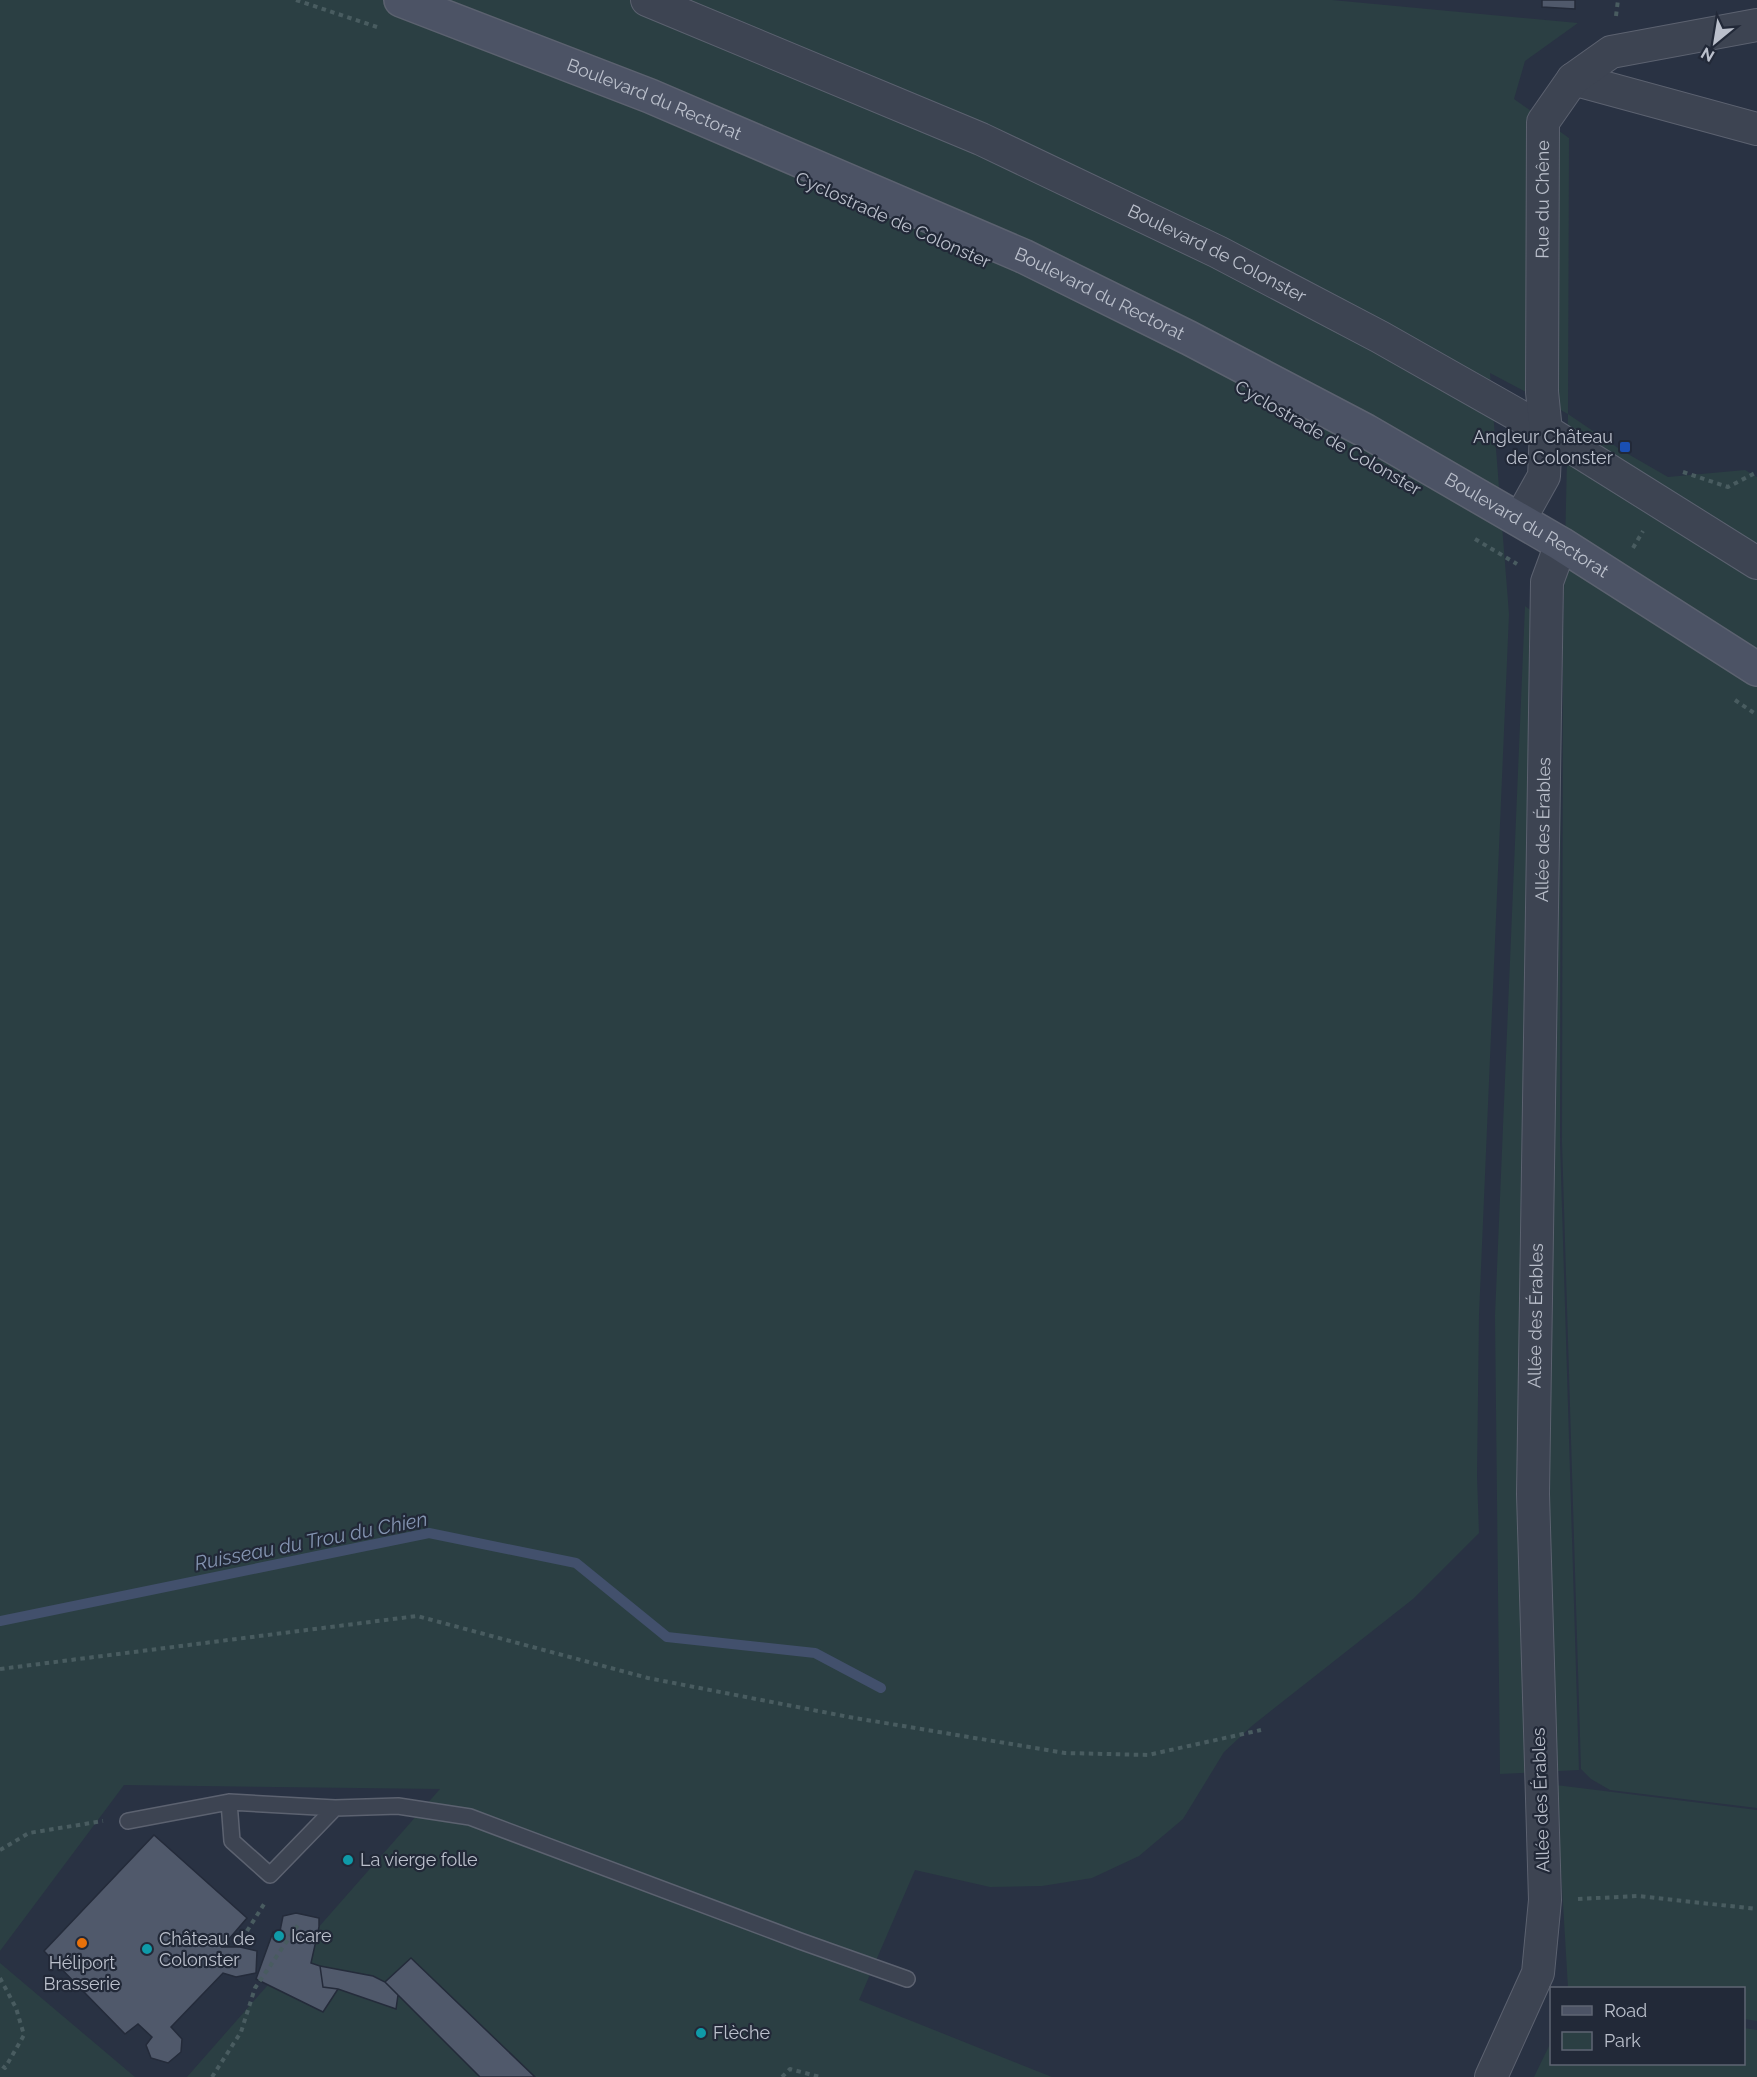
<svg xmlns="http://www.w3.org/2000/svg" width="1757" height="2077" font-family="Raleway,sans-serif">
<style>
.green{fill:#2b3f43}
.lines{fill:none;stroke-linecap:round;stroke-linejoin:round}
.stream{stroke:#42506c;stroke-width:10}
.building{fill:#50596b;stroke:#242b3a;stroke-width:1.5}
.lane-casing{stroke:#5c6270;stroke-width:18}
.street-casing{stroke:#5c6270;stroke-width:34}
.secondary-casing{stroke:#5c6270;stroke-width:36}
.path{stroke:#495c60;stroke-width:4;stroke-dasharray:4.5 4.5;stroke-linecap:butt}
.lane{stroke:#3d4452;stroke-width:15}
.street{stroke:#3d4452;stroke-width:32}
.secondary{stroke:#4c5365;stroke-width:33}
.transit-dot{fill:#1a4fb4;stroke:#222938;stroke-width:2}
.culture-dot{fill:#0f9aa8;stroke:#222938;stroke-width:2}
.food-dot{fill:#e8710a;stroke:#222938;stroke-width:2}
.labels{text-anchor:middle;stroke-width:4.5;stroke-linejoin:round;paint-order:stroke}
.street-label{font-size:18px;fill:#bbc0cc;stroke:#222938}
.poi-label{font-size:18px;fill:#bbc0cc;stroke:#222938;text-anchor:start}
.water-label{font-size:20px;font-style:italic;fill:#8494b1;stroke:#222938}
</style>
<rect width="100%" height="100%" fill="#293243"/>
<path class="green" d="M0 0H1332L1578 23 1525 61 1514 99 1569 138 1568 414 1621 450 1668 477 1745 470 1757 477V1808L1610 1790 1591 1779 1581 1769 1562 1142 1563 637 1568 414 1490 373 1509 614 1479 1315 1477 1476 1479 1533 1413 1599 1253 1725 1224 1752 1183 1819 1139 1856 1092 1878 1042 1886 990 1887 915 1870 859 2000 1052 2077H535L411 1958 385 1982 480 2077H187L440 1789 124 1785 0 1951Z
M1525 606 1561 633 1560 1142 1579 1770 1500 1774 1495 1316Z
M1556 1785 1757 1810V2021L1744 2019V1988H1568Z
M0 1963 135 2077H0Z
M1744 2028 1757 2030V2077H1534L1551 2042 1552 2064H1744Z"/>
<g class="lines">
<path class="stream" d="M0 1621 429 1533 576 1563 667 1637 815 1653 881 1688"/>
</g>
<path class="building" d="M1542 0H1575V9L1542 7Z
M154 1835 247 1918 222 1947H240L257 1951 256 1973 236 1977 223 1973 171 2027 182 2039 181 2052 168 2063 151 2058 146 2045 152 2037 138 2024 125 2034 44 1951Z
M296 1913 319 1918V1927L311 1963 320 1966 323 1987 338 1989 323 2012 256 1979 273 1932 279 1936 283 1916Z
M411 1958 535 2077H480L385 1982Z
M320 1966 373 1976 385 1982 398 1995 396 2009 338 1989 323 1987Z"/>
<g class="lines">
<defs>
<path id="lane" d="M229 1802 232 1841 270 1875 335 1808
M128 1821 229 1802 335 1808 398 1806 470 1817 800 1941 907 1979"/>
<g id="street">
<path id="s1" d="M647 0 981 139 1218 252 1380 337 1546 431 1757 563"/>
<path d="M1573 79 1757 129"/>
<path id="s2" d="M1520 519 1544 476 1546 431 1542 392 1543 122 1573 79 1611 52 1757 25"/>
<path id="s3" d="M1491 2077 1538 1973 1545 1900 1533 1494 1547 582 1561 544"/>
</g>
<g id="secondary">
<path id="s4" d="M401 0 650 96 1023 256 1189 338 1366 431 1561 544 1757 669"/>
</g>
</defs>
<use href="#lane" class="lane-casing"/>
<use href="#street" class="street-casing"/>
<use href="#secondary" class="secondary-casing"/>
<path class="path" d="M296 0 377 27
M1616 16 1618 0
M1683 472 1728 487 1757 472
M1475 539 1517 564
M1633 548 1643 531
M1735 700 1757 715
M0 1669 417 1616 648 1678 849 1717 1065 1753 1148 1755 1261 1730
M0 1850 29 1833 103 1821
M1578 1899 1638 1896 1757 1909
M247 1931 266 1901
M0 1978 16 2008 24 2035 5 2068 0 2064
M212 2077 241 2032 255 1988 298 1925
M782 2077 790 2069 820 2077"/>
<use href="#lane" class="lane"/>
<use href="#street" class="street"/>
<use href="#secondary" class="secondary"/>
</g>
<rect class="transit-dot" x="1619" y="441" width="12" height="12" rx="3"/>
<g class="culture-dot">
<circle cx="348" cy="1860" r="6"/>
<circle cx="279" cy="1936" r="6"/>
<circle cx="147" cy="1949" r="6"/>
<circle cx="701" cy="2033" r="6"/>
</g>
<circle class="food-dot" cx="82" cy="1943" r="6"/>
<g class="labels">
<g class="street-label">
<text dy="6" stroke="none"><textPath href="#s4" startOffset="272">Boulevard du Rectorat</textPath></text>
<text dy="6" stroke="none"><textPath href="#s2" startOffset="326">Rue du Chêne</textPath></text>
<text transform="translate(893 220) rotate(24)" y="6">Cyclostrade de Colonster</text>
<text dy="6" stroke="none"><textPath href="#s1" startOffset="624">Boulevard de Colonster</textPath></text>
<text dy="6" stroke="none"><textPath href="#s4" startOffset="758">Boulevard du Rectorat</textPath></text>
<text transform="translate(1328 438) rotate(30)" y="6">Cyclostrade de Colonster</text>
<text dy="6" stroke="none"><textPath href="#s4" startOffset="1244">Boulevard du Rectorat</textPath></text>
<text dy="6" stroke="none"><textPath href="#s3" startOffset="1258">Allée des Érables</textPath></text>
<text dy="6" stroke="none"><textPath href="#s3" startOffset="772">Allée des Érables</textPath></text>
<text transform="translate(1541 1800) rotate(-92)" y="6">Allée des Érables</text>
</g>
<g class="poi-label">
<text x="1613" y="443" text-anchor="end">Angleur Château<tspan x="1613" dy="21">de Colonster</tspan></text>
<text x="360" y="1866">La vierge folle</text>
<text x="291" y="1942">Icare</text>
<text x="159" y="1945">Château de<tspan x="159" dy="21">Colonster</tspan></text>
<text x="82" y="1969" text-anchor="middle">Héliport<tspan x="82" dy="21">Brasserie</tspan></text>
<text x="713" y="2039">Flèche</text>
</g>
<g class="water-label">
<text transform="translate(311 1541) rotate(-11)" y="7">Ruisseau du Trou du Chien</text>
</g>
</g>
<rect x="1550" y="1987" width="195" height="78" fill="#222938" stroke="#5f6573" stroke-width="1.5"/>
<rect x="1562" y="2006" width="30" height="9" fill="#4c5365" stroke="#5f6573" stroke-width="1.5"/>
<text x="1604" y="2017" font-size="18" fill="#bbc0cc">Road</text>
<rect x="1562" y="2032" width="30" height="18" fill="#2b3f43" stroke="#5f6573" stroke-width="1.5"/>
<text x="1604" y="2047" font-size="18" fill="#bbc0cc">Park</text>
<g transform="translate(1715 42) rotate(210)" stroke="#222938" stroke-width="4.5" paint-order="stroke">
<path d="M0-4.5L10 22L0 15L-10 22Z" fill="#bbc0cc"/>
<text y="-9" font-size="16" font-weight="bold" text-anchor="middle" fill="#bbc0cc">N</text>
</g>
</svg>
